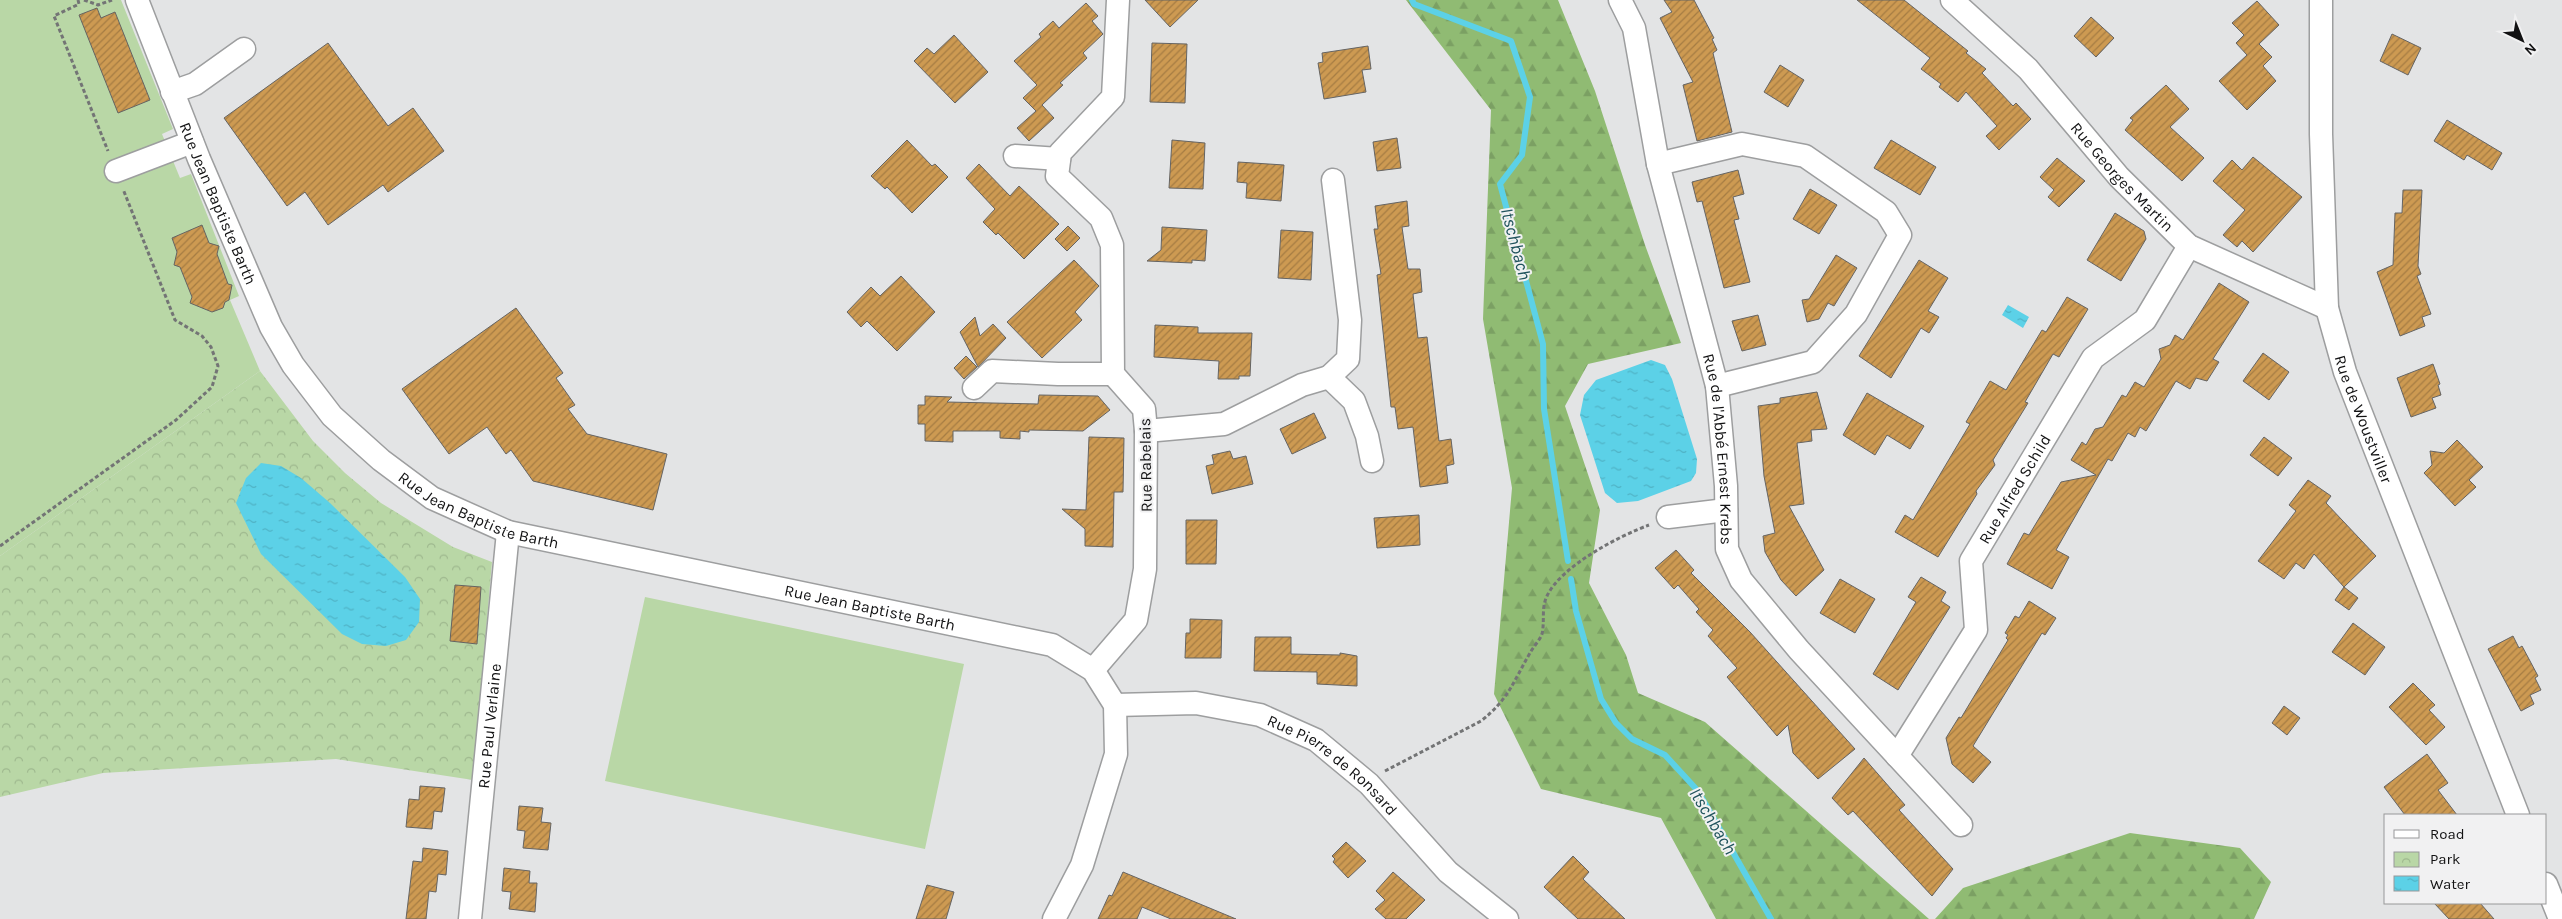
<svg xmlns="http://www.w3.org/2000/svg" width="2562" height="919" font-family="Karla,sans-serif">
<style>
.forest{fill:url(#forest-firs)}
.park{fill:url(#park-crowns)}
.garden{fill:#b9d7a6}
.water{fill:url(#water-ripples)}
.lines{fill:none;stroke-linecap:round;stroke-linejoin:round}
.stream{stroke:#5cd1e7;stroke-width:6}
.building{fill:url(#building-hatch);stroke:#656463}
.minor-casing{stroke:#9d9e9f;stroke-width:25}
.path{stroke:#737475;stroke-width:3;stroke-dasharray:4 2.5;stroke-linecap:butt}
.minor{stroke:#fff;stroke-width:22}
.labels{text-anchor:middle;stroke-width:4;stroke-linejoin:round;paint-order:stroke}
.street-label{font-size:16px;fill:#121213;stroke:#f1f1f2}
.water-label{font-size:18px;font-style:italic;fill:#20535c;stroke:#f1f1f2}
</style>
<defs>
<pattern id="forest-firs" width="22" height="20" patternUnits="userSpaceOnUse" patternTransform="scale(1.25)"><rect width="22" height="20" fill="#90bb73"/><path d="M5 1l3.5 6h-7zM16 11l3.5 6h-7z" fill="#7ba063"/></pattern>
<pattern id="park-crowns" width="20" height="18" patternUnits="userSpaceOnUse" patternTransform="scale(1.25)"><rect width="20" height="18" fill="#b9d7a6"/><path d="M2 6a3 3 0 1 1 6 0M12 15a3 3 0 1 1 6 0" fill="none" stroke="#9eb88e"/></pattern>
<pattern id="water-ripples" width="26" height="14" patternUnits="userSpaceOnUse" patternTransform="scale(1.25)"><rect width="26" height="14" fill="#5cd1e7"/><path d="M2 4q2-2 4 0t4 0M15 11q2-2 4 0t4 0" fill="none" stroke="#4fb2c5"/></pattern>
<pattern id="building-hatch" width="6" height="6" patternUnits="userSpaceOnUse" patternTransform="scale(1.25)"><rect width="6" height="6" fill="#cd9a52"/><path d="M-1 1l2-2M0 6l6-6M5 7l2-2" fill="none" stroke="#a57c43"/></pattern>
</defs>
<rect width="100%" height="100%" fill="#e3e4e5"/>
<path class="forest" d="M1406 0H1558L1595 91 1645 245 1681 343 1588 364 1565 406 1600 510 1589 583 1626 655 1638 693 1705 722 1929 919H1716L1661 818 1541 789 1494 694 1512 488 1483 319 1491 110Z
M2130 833 2240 848 2271 882 2254 919H1935L1963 888Z"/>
<path class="park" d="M260 371 313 441 345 473 381 503 453 547 492 562 473 780 336 759 103 773 0 797V556Z"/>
<path class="garden" d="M0 0H121L173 129 162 134 180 178 191 174 239 296 230 300 260 371 0 556Z
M645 597 964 664 925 849 605 781Z"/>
<path class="water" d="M2008 305 2029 317 2023 328 2002 315Z
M1651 360 1665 365 1672 379 1697 459 1696 473 1691 481 1638 501 1617 503 1605 493 1580 415 1584 395 1596 380Z
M261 463 281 466 301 478 330 503 405 577 420 599 419 622 406 640 386 646 362 644 342 634 261 554 236 503 246 478Z"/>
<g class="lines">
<path class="stream" d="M1412 0 1414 4 1511 41 1530 97 1522 155 1500 184 1543 344 1544 409 1568 561
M1571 579 1576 611 1601 699 1616 723 1632 739 1665 755 1698 791 1771 919"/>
</g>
<path class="building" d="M1145 0H1198L1170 27Z
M1664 0H1694L1714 38 1712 39 1717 50 1713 53 1732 132 1697 141 1683 85 1693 82 1660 18 1672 12Z
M1857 0H1904L1968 51 1966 53 1986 69 1982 73 2013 106 2016 103 2031 119 1999 150 1986 136 1997 126 1966 92 1958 102 1939 87 1941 84 1921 69 1930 58Z
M2257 1 2279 25 2259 44 2272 57 2263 66 2276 81 2247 110 2219 81 2247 55 2236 43 2244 35 2232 23Z
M1086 3 1098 16 1092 21 1103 34 1083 53 1087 58 1060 83 1063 85 1042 105 1054 118 1029 141 1017 128 1036 111 1023 98 1037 85 1014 61 1041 37 1039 34 1053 21 1059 28Z
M97 8 101 18 115 12 150 100 118 113 79 15Z
M2091 17 2114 38 2096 57 2074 36Z
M2392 34 2421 48 2408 75 2380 61Z
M954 35 988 72 955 103 914 61 927 48 934 54Z
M328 43 388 126 413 108 444 151 388 192 383 185 328 225 305 192 287 206 224 118Z
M1152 43 1187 44 1185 103 1150 102Z
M1368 46 1371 69 1362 70 1366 92 1324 99 1318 63 1323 62 1322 53Z
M1780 65 1804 80 1788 107 1764 92Z
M2166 85 2189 109 2170 127 2204 158 2182 181 2125 130 2133 120 2130 118Z
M2447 120 2502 153 2492 170 2467 155 2464 160 2434 141Z
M1397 138 1401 168 1377 171 1373 142Z
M907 140 932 166 935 164 948 177 912 213 887 187 885 189 871 176Z
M1172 140 1205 143 1203 189 1169 188Z
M1891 140 1936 167 1920 195 1874 168Z
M2253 157 2302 197 2253 252 2242 241 2237 247 2223 235 2245 210 2213 181 2232 160 2242 170Z
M2057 158 2085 181 2059 207 2048 197 2054 190 2040 177Z
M1238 162 1284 165 1281 201 1246 198 1247 183 1237 182Z
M979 164 1010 196 1019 186 1059 224 1024 259 998 233 996 235 983 222 995 209 966 178Z
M1738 170 1744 194 1733 197 1739 219 1734 220 1750 282 1724 288 1702 201 1697 202 1692 182Z
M1810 189 1837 205 1819 234 1793 219Z
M2403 190H2422L2418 266 2421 274 2417 276 2431 314 2422 317 2425 326 2400 336 2377 272 2393 265 2395 213H2402Z
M1407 201 1409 226 1402 227 1408 269H1420L1422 292 1413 294 1418 338 1427 337 1439 441 1451 439 1454 464 1446 466 1448 483 1420 487 1413 427 1398 429 1395 407H1391L1377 275 1381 274 1374 229H1378L1375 206Z
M2115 213 2144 231 2146 239 2121 281 2087 260Z
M202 225 209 243 219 246 217 254 228 284 232 285 229 300 225 302 223 308 212 312 190 303 192 297 180 267 174 265 177 252 172 238Z
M1068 226 1080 238 1067 251 1055 239Z
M1162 227 1207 230 1205 261 1192 260V263L1147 261 1161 250Z
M1281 230 1313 232 1311 280 1278 278Z
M1836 255 1857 268 1834 306 1828 303 1819 319 1807 322 1802 300 1809 299Z
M1074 260 1099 286 1075 312 1082 320 1042 358 1007 322Z
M1919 260 1948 278 1928 311 1939 317 1929 333 1921 328 1891 378 1859 356Z
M901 276 935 312 897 351 867 321 861 327 847 312 871 287 880 296Z
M2219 283 2249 302 2213 359 2219 362 2207 381 2196 378 2190 389 2176 381 2146 431 2140 427 2135 437 2128 433 2112 461 2108 459 2056 550 2069 557 2052 589 2007 564 2024 533 2029 535 2061 482 2096 475 2071 460 2082 442 2086 445 2095 429 2103 427 2122 395 2126 397 2135 382 2144 387 2161 359 2159 349 2170 345 2175 335 2183 340Z
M2067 297 2088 309 2059 357 2053 354 2025 402 2028 403 1993 460 1995 465 1976 491 1977 494 1938 557 1895 532 1905 515 1913 520 1970 424 1966 422 1990 381 2006 390 2042 330 2046 332Z
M516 308 563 373 556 378 575 405 568 409 587 434 667 454 653 510 533 481 511 450 506 454 487 427 449 454 402 389Z
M1758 315 1766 345 1742 351 1732 321Z
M975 317 980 336 993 324 1006 338 978 367 960 332Z
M1155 325 1198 327V333H1252L1250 376H1239V379H1218L1219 361 1154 357Z
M2263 353 2289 372 2269 400 2243 381Z
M966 356 977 367 964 379 954 368Z
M2433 364 2440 384 2438 385 2441 395 2432 398 2436 408 2411 417 2397 378Z
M1817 392 1827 429 1811 430 1812 441 1797 443 1804 504 1789 506 1824 570 1796 596 1781 580 1765 552 1763 536 1775 533 1764 476 1758 406 1780 403V398Z
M1867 393 1924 426 1910 449 1887 435 1875 455 1843 435Z
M1039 395 1098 396 1110 410 1083 431 1029 430V432L1020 431V439L1000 438V431H953V442L925 441V424H918V405H925V396L952 397 947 402 1038 404Z
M1314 413 1326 438 1292 454 1280 429Z
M1089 437 1124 438 1123 492H1114L1113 547 1085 546V529L1062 509 1086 510Z
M2264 437 2292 458 2278 476 2250 455Z
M2457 440 2483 467 2469 480 2476 487 2455 506 2424 473 2432 465 2430 451 2444 453Z
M1230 451 1233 459 1246 456 1253 484 1212 494 1206 466 1214 464 1212 455Z
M2308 480 2331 496 2326 503 2376 556 2344 587 2314 554 2304 569 2296 563 2284 579 2258 561 2296 511 2289 505Z
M1419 515 1420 545 1377 548 1374 518Z
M1186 520H1217L1216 564H1186Z
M1676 550 1694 570 1691 573 1750 632 1855 749 1818 779 1793 753 1788 725 1777 736 1727 677 1737 668 1708 636 1713 630 1696 612 1699 609 1678 585 1674 589 1655 568Z
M1921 577 1946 592 1941 601 1950 607 1898 690 1873 674 1916 602 1908 597Z
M1840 579 1875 599 1855 633 1820 613Z
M455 585 481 587 477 644 450 641Z
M2344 587 2358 598 2349 610 2335 600Z
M2029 601 2056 618 2045 635 2042 633 1973 746 1991 762 1973 783 1952 764 1946 738 1959 717 1961 718 2008 640 2006 638 2008 635 2005 633 2015 616 2019 618Z
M1190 619 1222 620 1221 658H1185L1186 633H1190Z
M2353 623 2385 647 2365 675 2332 652Z
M2513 636 2519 648 2522 646 2538 676 2535 678 2541 690 2530 695 2534 704 2521 711 2488 649Z
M1255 637H1291V654L1340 655V653L1357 656V686L1317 684V672L1254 671Z
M2413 683 2435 705 2429 710 2445 727 2426 745 2389 707Z
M2284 706 2300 718 2287 735 2272 723Z
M2427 754 2448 783 2438 790 2457 815H2405L2384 787Z
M1864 758 1905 805 1899 810 1953 869 1932 896 1853 811 1848 815 1832 798Z
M420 786 445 788 442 812 434 811 432 829 406 827 409 799 419 800Z
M519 806 543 808 541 822 551 823 548 850 523 848 525 831 517 830Z
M1346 842 1366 861 1348 878 1333 862 1335 859 1332 856Z
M423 848 448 851 446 875 438 874 436 892 429 891 426 919H406L413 861 422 862Z
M1573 856 1589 872 1583 879 1625 919H1578L1544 887Z
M504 868 530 871 529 883H537L535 912 509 909 511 892 502 891Z
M1123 872 1236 919H1171L1142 907 1137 919H1098L1109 895 1112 896Z
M1393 872 1425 900 1406 919H1386L1375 909 1385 900 1376 891Z
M927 885 954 892 946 919H916Z
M2434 903H2480L2494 919H2449Z"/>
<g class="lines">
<defs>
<g id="minor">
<path id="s1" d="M137 0 199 159 271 327 293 365 332 416 381 460 432 498 508 532 1052 645 1093 670 1115 705 1116 754 1082 865 1054 919"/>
<path id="s2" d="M1620 0 1634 28 1658 164 1717 386 1726 486 1727 549 1741 580 1799 650 1961 825"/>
<path id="s3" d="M1952 0 2028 69 2119 177 2189 246 2327 308"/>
<path id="s4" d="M2321 0V134L2327 308 2345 372 2518 815"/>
<path d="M172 92 195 84 244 49"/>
<path d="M1015 156 1059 159"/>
<path d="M1658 164 1742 144 1805 156 1886 212 1900 235 1856 314 1813 362 1717 386"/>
<path d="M116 171 192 142"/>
<path d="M1329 377 1348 359 1350 320 1333 180"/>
<path d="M974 388 992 371 1058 374H1113"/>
<path d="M1146 431 1224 424 1302 385 1329 377 1354 401 1367 436 1372 461"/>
<path d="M1668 517 1726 510"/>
<path d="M1093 670 1136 620 1145 569 1146 431 1144 409 1113 374 1112 245 1101 218 1057 176 1060 153 1113 97 1118 0"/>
<path id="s5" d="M1115 705 1196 703 1260 715 1316 740 1369 784 1448 872 1507 919"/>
<path id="s6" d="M1897 756 1976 630 1971 561 2093 358 2145 320 2189 246"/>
<path d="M2546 884 2560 919"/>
<path id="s7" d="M470 919 508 532"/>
</g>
</defs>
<use href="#minor" class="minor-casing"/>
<path class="path" d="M78 0 79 4 54 16 108 151
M84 0 98 5 112 0
M0 546 176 420 212 387 218 366 211 347 202 336 175 320 123 189
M1385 771 1481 721C1509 699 1513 682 1530 653 1533 647 1540 640 1542 634 1545 621 1541 608 1547 596 1561 566 1619 536 1649 525"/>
<use href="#minor" class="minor"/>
</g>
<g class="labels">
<g class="street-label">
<text dy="6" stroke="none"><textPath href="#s3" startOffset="246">Rue Georges Martin</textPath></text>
<text dy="6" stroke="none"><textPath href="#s1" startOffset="219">Rue Jean Baptiste Barth</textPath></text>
<text dy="6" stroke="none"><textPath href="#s4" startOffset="425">Rue de Woustviller</textPath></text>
<text dy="6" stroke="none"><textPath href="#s2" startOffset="462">Rue de l'Abbé Ernest Krebs</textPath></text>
<text transform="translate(1145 465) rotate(-91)" y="6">Rue Rabelais</text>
<text dy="6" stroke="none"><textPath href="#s6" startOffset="302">Rue Alfred Schild</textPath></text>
<text dy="6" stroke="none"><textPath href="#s1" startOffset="639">Rue Jean Baptiste Barth</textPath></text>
<text dy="6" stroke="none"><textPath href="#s1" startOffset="1044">Rue Jean Baptiste Barth</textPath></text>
<text dy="6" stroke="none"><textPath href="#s7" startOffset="194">Rue Paul Verlaine</textPath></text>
<text dy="6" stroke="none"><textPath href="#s5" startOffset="235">Rue Pierre de Ronsard</textPath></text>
</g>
<g class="water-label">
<text transform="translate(1516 244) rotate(75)" y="6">Itschbach</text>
<text transform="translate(1713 821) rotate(59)" y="6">Itschbach</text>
</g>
</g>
<rect x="2384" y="814" width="162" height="90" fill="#f1f1f2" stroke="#989899"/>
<rect x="2394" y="830" width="25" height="8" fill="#ffffff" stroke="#989899"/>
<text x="2430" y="839" font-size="15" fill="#121213">Road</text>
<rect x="2394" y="852" width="25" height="15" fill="url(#park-crowns)" stroke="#989899"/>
<text x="2430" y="864" font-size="15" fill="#121213">Park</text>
<rect x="2394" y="876" width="25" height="15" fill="url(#water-ripples)" stroke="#989899"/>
<text x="2430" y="889" font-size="15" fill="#121213">Water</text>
<g transform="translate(2522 40) rotate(137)" stroke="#f1f1f2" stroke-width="4" paint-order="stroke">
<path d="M0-4L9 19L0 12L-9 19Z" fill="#121213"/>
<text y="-8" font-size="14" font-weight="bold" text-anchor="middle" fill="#121213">N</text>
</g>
</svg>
